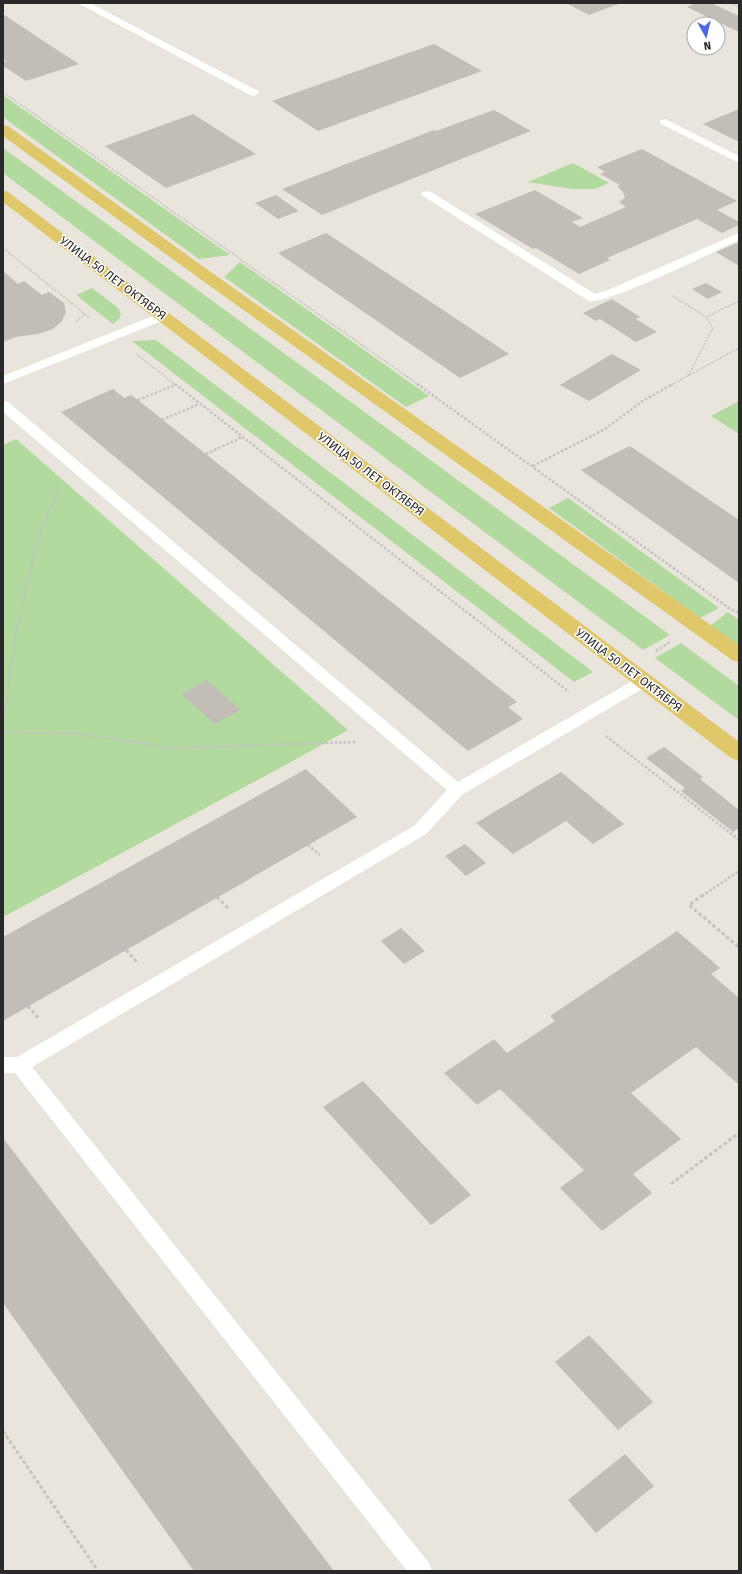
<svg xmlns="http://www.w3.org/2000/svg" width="742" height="1574" font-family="'Fira Sans',sans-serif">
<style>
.green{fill:#b2da9e}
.building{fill:#c2beb7}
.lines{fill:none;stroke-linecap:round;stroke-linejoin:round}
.path-far2{stroke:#c3c3c3;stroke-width:1.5;stroke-dasharray:2 1.5;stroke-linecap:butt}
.path-far1{stroke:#c3c3c3;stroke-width:2.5;stroke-dasharray:2.5 2;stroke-linecap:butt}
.path{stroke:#c3c3c3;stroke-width:3;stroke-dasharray:3.5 2.5;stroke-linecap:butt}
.service{fill:#fff;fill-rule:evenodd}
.primary{fill:#e0c76a;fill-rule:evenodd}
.labels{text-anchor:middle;stroke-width:3;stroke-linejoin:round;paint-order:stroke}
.street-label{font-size:12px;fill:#292929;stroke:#fff}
</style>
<rect width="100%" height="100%" fill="#e9e4dc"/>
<path class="green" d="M3 95 230 255 199 259 3 117Z
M3 148 670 635 643 650 3 173Z
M573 163 609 183 595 189H572L528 182Z
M240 262 429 396 406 407 224 277Z
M92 288 118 308 121 314 119 319 113 324 76 295Z
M156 340 593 672 574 682 132 341Z
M739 401V434L711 416Z
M16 439 348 730 291 762 3 917V445Z
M568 498 719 608 700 618 549 508Z
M728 612 739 620V648L710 626Z
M681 643 739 686V720L655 658Z"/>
<path class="building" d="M566 3H621L589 15Z
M696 3H711L739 16V32L687 7Z
M3 14 48 44 79 64 26 81 3 66V62L7 61 3 59Z
M434 44 482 71 318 131 272 101Z
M739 109V142L703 124Z
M494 110 531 131 322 215 282 189 434 130 436 131Z
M193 114 256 154 166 188 105 146Z
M642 149 737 201 717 210 739 222V225L722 233 697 219 607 258 610 260 579 274 536 248 533 249 475 214 535 190 583 218 572 222 580 227 626 207 619 202 625 198 623 192 617 186 620 185 600 174 605 172 597 167Z
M276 195 299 211 278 219 255 203Z
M326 233 437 306 509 354 460 378 278 253Z
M737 243 739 244V266L716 252Z
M3 271 18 284 24 281 42 295 49 292 64 303 66 312 62 321 53 329 38 334 16 337 3 342Z
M706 283 722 292 708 299 692 289Z
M612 299 640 317 636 319 657 332 636 342 600 319 596 321 583 313Z
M612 354 641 370 589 401 560 385Z
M113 389 124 398 131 395 138 400 517 702 508 707 523 719 468 751 61 412Z
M630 446 739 520V583L581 470Z
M207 680 241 710 215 724 181 694Z
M664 747 703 777 700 779 739 810V828L733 832 681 791 685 788 646 758Z
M306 769 357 817 3 1021V937Z
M561 772 624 824 593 844 566 821 513 854 476 823Z
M465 844 486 863 466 876 445 856Z
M401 928 425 951 404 964 381 941Z
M677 931 720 968 711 974 739 998V1085L696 1047 631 1093 681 1139 633 1174 652 1193 602 1231 560 1188 584 1170 500 1089 477 1105 444 1073 494 1039 507 1053 555 1021 550 1016Z
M363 1081 471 1195 431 1225 323 1107Z
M3 1138 199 1394 334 1571H194L3 1303Z
M589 1335 653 1402 618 1430 555 1362Z
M625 1454 654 1486 596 1533 568 1500Z"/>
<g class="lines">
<path class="path-far2" d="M730 3 739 7
M3 92 419 385
M3 248 90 318
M673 296 706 317 739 301
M76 321 85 314
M136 354 176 385
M688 376 713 328 706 317
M671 385 739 348"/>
<path class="path-far1" d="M175 384 569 692
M417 384 729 608 739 613
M138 400 175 385
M162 420 199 404
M206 454 243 437
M533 466 605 429 644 400 673 384
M656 651 670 642
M3 725 15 638 36 545 55 495 59 489
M3 732 81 734 172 748 355 742
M606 736 739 840
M308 845 320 855
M702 896 739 871"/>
<path class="path" d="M703 895 689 905 739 947
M217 897 229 909
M126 950 137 962
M28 1006 39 1019
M671 1184 739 1133
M3 1431 98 1571"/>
<path class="service" d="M78 3H90L258 91 259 93 254 96 250 95Z
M665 119 739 156V163L661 124 660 122 661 120Z
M427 191 431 192 595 294 608 290 739 233V240C715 251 607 305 589 301L423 196 421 194 423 192Z
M163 312 167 313 169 316 167 319 3 384V376Z
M3 401 8 402 458 782 639 677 644 676 649 677 652 681 649 685 463 794 426 834 32 1067 429 1563 432 1571H407L15 1073H3V1057H17L414 826 447 790 3 412Z"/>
<path class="primary" d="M3 125 8 126 208 270 739 645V662L732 660 196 276 3 136Z
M3 190 8 192 739 742V761L731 758 3 202Z"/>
</g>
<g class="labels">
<g class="street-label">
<text transform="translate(113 278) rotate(37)" y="4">УЛИЦА 50 ЛЕТ ОКТЯБРЯ</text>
<text transform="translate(371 474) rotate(37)" y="4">УЛИЦА 50 ЛЕТ ОКТЯБРЯ</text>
<text transform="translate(629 670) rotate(37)" y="4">УЛИЦА 50 ЛЕТ ОКТЯБРЯ</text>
</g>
</g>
<rect width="742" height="1574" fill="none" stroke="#292929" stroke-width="8"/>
<g transform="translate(706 36) rotate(172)"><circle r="19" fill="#ffffff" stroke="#a9a9a9"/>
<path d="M0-3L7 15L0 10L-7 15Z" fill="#4e67e5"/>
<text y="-6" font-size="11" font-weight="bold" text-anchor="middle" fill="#292929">N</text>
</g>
</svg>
